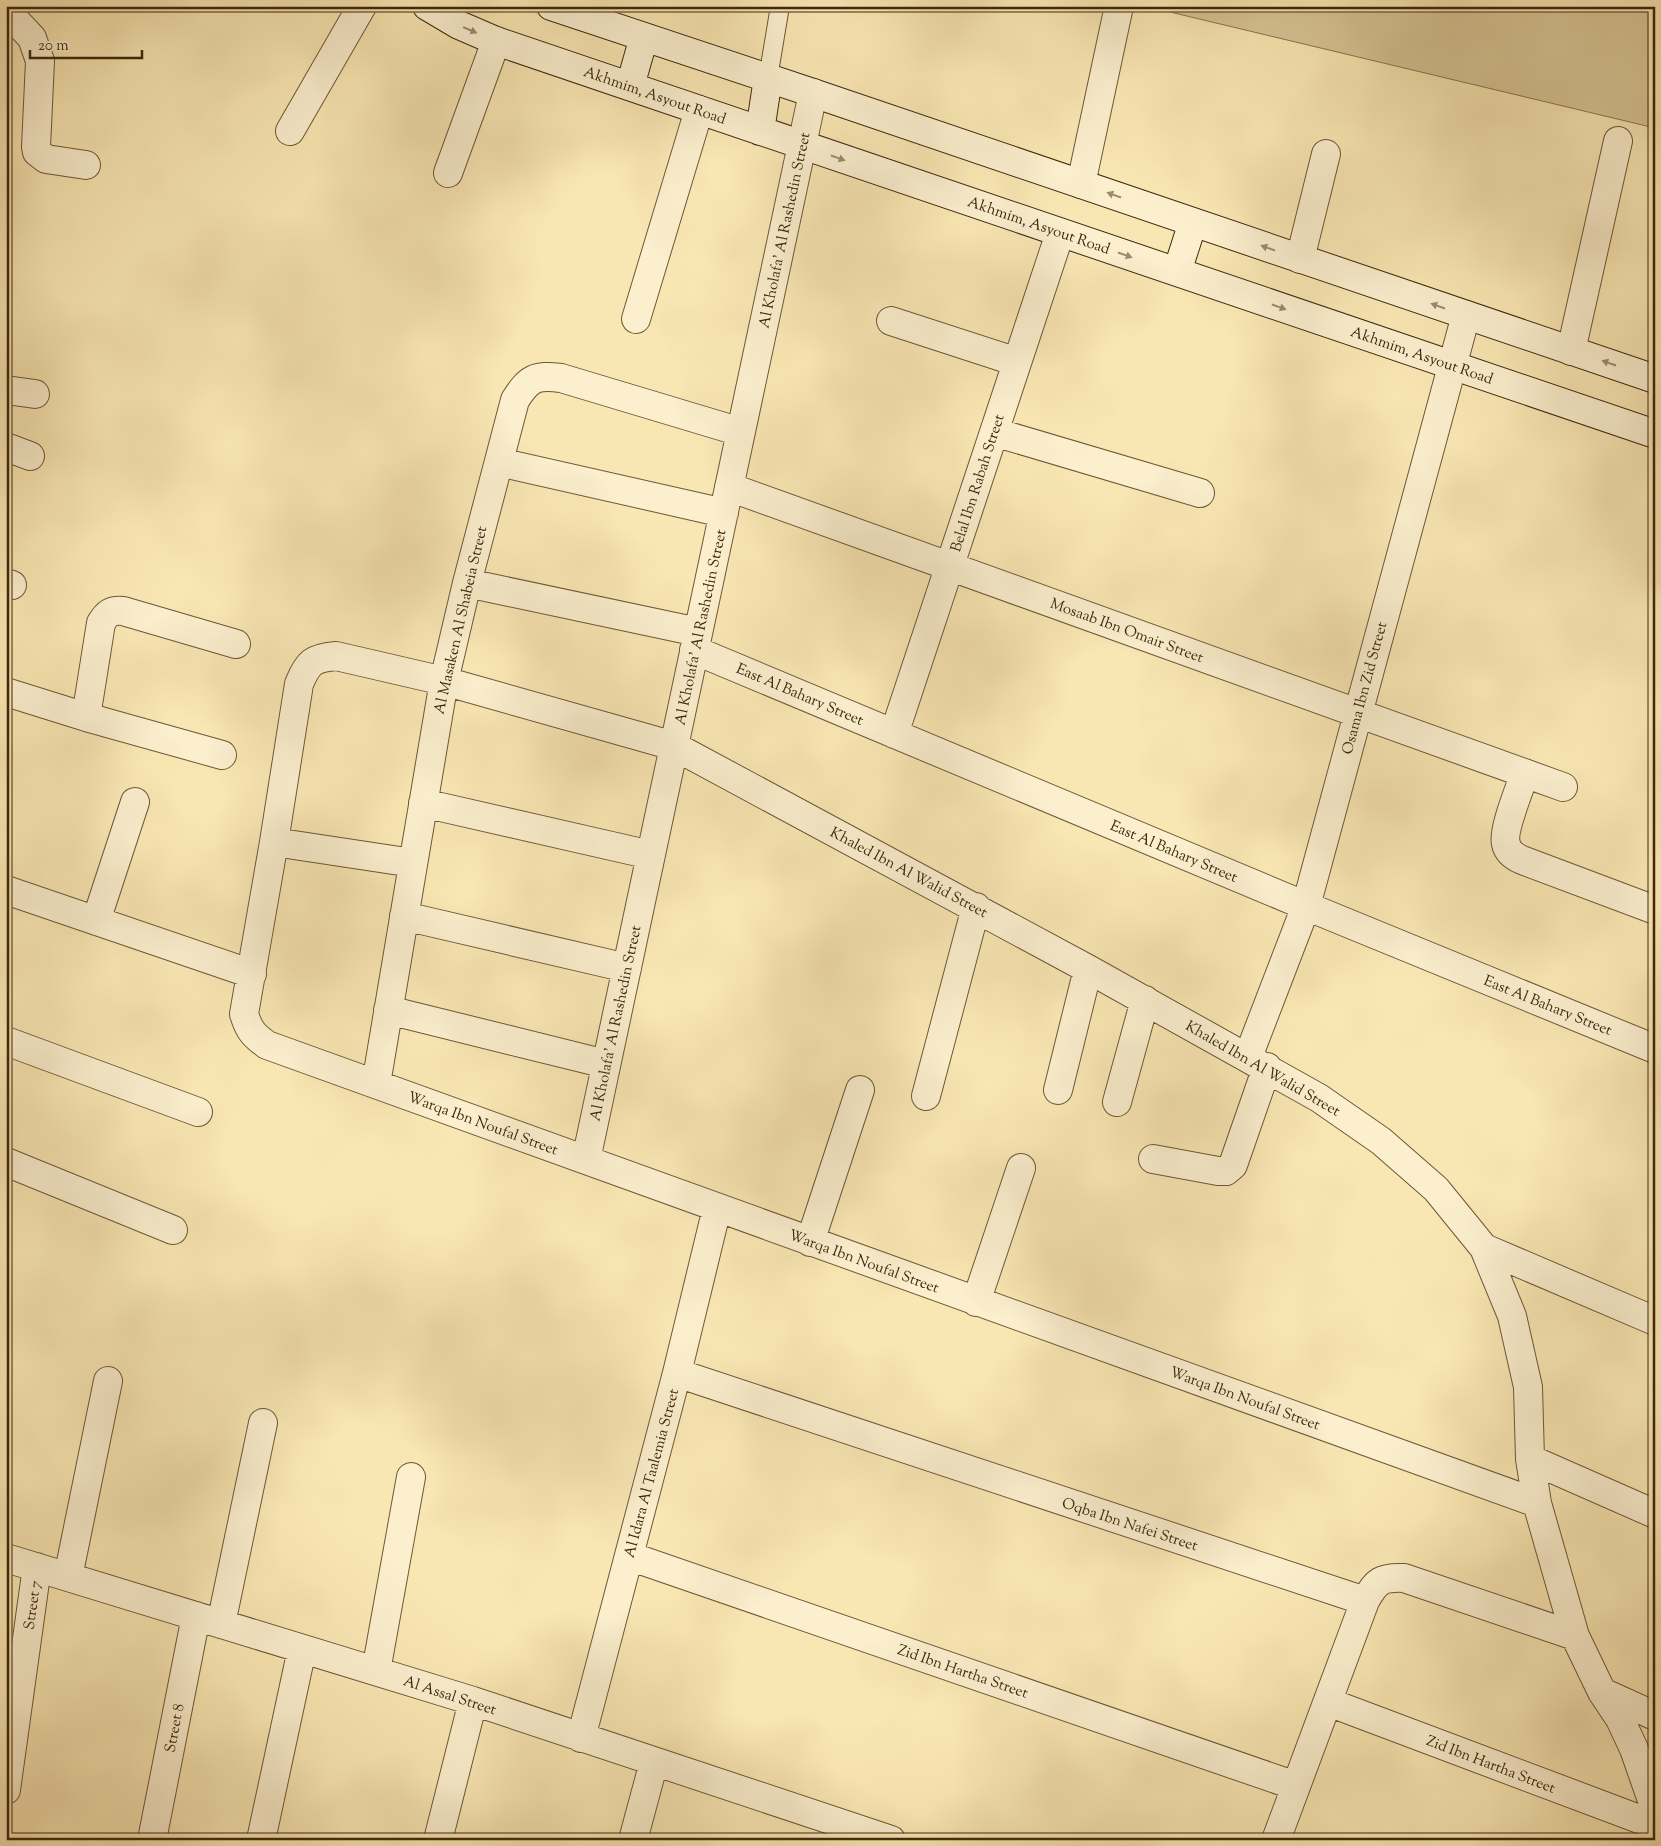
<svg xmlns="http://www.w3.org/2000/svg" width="1661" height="1846" font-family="'Sorts Mill Goudy',serif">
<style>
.green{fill:#d9c697;stroke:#8c7652}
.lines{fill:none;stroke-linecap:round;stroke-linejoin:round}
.lane-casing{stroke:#6e5736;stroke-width:20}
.street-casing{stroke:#6e5736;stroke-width:30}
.secondary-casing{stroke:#3f270d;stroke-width:30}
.lane{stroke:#fbefce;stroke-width:18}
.street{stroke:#fbefce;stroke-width:28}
.secondary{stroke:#fbefce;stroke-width:28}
.oneway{fill:#9d8b6e}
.labels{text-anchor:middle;stroke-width:4;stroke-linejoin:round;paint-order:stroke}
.street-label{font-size:15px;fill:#3f270d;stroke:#fbefce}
</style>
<rect width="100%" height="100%" fill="#f9e7b3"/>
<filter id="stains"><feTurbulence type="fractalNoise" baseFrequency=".004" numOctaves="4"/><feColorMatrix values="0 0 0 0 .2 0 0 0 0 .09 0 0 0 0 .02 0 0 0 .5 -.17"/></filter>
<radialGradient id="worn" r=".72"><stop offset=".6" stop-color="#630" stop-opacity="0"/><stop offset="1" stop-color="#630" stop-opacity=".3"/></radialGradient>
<path class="green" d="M1171 6H1655V128L1170 12Z"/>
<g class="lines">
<defs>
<path id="lane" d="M768 78 780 6"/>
<path id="street" d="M6 16 16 21 32 38 40 61 36 147 37 152 46 159 86 165
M290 131 362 6
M448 173 496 41
M1081 184 1119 6
M1300 259 1326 154
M636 319 699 110
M891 321 1017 362
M1571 351 1618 141
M6 390 35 394
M994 432 1200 493
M6 447 30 456
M499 462 724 513
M729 487 1563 787
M6 583 12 585
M467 583 698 632
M694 650 1306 906 1655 1049
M6 692 86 717 222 755
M86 717 101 623C107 613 111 610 123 611L236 644
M894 734 1060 233
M1525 773C1520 788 1502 831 1506 844 1508 853 1515 857 1522 860L1655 910
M423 803 651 855
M274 842 413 863
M6 890 252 974
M404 916 627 968
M96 921 135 802
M388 1010 606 1064
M6 1041 198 1112
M1248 1057 1306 906 1466 315
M376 1084 444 681 467 583 515 400C529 378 535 375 561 378L741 432
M1058 1090 1088 969
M926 1096 976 907
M1117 1102 1145 1000
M1153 1159 1218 1171H1226L1233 1165 1267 1067
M586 1160 813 93
M6 1162 173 1230
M810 1242 860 1090
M1484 1248 1655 1321
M976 1302 1021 1168
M677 1373 1365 1601
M1530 1459 1655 1514
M1537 1503 267 1045C253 1035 249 1030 244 1014L274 842 299 684C308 662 313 658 336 656L444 681 674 746 1088 969 1319 1098 1381 1141 1436 1189 1484 1248 1512 1316 1528 1387 1530 1459 1537 1503 1575 1636 1602 1692 1620 1719 1634 1749 1655 1809
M629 1556 1296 1786
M6 1558 473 1701 891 1840
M68 1577 108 1381
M221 1624 263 1423
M376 1671 411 1477
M1602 1692 1655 1716
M1328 1702 1655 1825
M581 1738 677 1373 717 1208
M6 1790 37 1567
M152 1840 196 1616
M261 1840 302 1649
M438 1840 473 1701
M633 1840 654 1762
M1276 1840 1365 1601C1376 1581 1381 1577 1404 1578L1575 1636"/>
<path id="secondary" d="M427 6 459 25 496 41 1655 434
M551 6 813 93 1655 379
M630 86 644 37
M760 131 768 78
M1177 272 1193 222"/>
</defs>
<use href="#lane" class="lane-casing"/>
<use href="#street" class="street-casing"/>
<use href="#secondary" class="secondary-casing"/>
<use href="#lane" class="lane"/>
<use href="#street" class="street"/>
<use href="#secondary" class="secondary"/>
</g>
<defs><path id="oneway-solid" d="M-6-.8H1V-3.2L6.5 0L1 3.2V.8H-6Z" transform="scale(1.25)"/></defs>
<g class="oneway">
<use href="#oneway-solid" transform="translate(470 30) rotate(23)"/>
<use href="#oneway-solid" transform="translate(838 158) rotate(19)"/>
<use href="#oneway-solid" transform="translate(1114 195) rotate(-161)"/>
<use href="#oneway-solid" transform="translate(1268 248) rotate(-161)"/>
<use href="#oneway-solid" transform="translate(1125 255) rotate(19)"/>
<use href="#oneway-solid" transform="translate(1438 306) rotate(-161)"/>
<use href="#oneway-solid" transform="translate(1279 307) rotate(19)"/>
<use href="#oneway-solid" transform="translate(1609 363) rotate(-161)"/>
</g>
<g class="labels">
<g class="street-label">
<text transform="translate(655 95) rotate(19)" y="5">Akhmim, Asyout Road</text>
<text transform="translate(1039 225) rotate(19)" y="5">Akhmim, Asyout Road</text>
<text transform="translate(784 230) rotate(-78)" y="5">Al Kholafa' Al Rashedin Street</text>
<text transform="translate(1422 355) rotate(19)" y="5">Akhmim, Asyout Road</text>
<text transform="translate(977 483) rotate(-72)" y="5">Belal Ibn Rabah Street</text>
<text transform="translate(460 620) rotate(-77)" y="5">Al Masaken Al Shabeia Street</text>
<text transform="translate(700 627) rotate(-78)" y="5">Al Kholafa' Al Rashedin Street</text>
<text transform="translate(1127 630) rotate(20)" y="5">Mosaab Ibn Omair Street</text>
<text transform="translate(1364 688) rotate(-75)" y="5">Osama Ibn Zid Street</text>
<text transform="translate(800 694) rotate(23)" y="5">East Al Bahary Street</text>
<text transform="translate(1174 851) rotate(23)" y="5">East Al Bahary Street</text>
<text transform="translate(909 872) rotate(28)" y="5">Khaled Ibn Al Walid Street</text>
<text transform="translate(1548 1005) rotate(22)" y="5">East Al Bahary Street</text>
<text transform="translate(615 1023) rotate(-78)" y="5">Al Kholafa' Al Rashedin Street</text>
<text transform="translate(1263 1068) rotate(30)" y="5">Khaled Ibn Al Walid Street</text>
<text transform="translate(483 1123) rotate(20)" y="5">Warqa Ibn Noufal Street</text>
<text transform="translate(864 1261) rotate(20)" y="5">Warqa Ibn Noufal Street</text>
<text transform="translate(1245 1398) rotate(20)" y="5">Warqa Ibn Noufal Street</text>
<text transform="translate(651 1473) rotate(-75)" y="5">Al Idara Al Taalemia Street</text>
<text transform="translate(1130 1524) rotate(18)" y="5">Oqba Ibn Nafei Street</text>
<text transform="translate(32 1605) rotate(-82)" y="5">Street 7</text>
<text transform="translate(963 1671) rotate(19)" y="5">Zid Ibn Hartha Street</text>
<text transform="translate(450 1695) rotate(18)" y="5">Al Assal Street</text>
<text transform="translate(174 1728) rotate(-79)" y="5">Street 8</text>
<text transform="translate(1491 1764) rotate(21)" y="5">Zid Ibn Hartha Street</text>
</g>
</g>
<rect width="1661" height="1846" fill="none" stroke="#f9e7b3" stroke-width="25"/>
<rect x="8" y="8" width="1646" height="1831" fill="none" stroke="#3f270d" stroke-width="2.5"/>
<rect x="12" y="12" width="1636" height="1821" fill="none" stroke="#3f270d"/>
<path d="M30 50v8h112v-8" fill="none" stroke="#3f270d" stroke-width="2.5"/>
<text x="38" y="50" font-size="15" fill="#3f270d" stroke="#fbefce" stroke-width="4" paint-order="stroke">20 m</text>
<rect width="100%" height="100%" filter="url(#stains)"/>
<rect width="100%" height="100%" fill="url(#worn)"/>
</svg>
